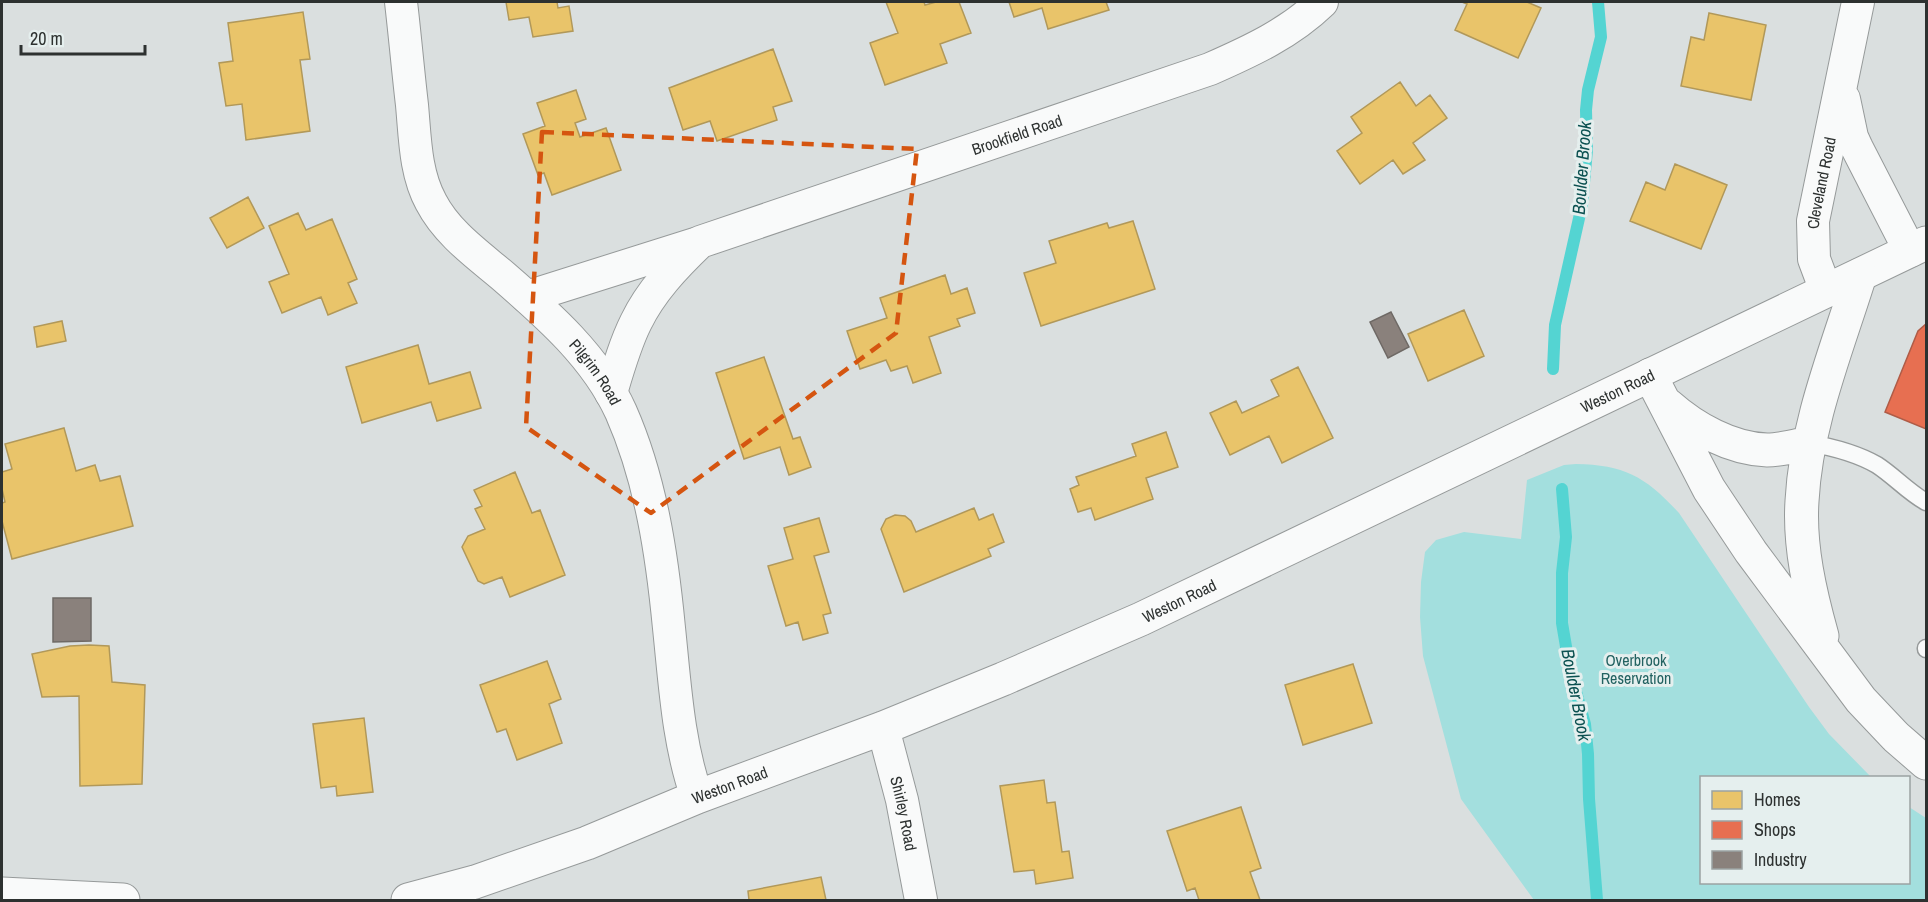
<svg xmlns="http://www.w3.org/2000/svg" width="1928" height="902" font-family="'Archivo Narrow',sans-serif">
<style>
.green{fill:#a3dfde}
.homes{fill:#e9c46a;stroke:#b19859;stroke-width:1.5}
.shops{fill:#e76f51;stroke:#af5c47;stroke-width:1.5}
.industry{fill:#8a817c;stroke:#6e6965;stroke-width:1.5}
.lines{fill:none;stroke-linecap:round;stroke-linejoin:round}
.stream{stroke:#54d4d2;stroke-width:12}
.lane-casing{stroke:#969a9a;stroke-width:19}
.street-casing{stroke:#969a9a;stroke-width:34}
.secondary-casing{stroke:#969a9a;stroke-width:35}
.highway-casing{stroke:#969a9a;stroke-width:35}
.lane{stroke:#f9fafa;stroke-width:16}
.street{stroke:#f9fafa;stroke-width:32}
.secondary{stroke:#f9fafa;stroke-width:33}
.highway{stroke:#f9fafa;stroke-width:33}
.marked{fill:none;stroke:#d55510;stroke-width:4.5;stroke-dasharray:12 8;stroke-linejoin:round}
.labels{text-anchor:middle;stroke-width:6;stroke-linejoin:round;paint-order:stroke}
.street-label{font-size:16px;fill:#2d3130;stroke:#e5efee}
.park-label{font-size:16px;fill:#226261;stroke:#e5efee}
.water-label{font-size:18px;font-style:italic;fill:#0c5151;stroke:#e5efee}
</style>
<rect width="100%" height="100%" fill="#dadfdf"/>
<path class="green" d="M1576 464C1625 465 1646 477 1679 513L1809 707 1829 734 1871 777 1702 778V882H1908L1909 807 1926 818V900H1534L1461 799 1423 656 1420 617 1421 582 1425 552 1436 540 1464 532 1521 539 1527 480 1564 465Z"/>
<path class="homes" d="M506 2H557L558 8 569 6 573 31 533 37 529 17 509 20Z
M886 2H924L925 5 936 2H959L971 33 940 44 947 63 885 85 870 43 898 33Z
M1009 2H1106L1109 10 1048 29 1042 8 1014 17Z
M1462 2H1527L1541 8 1518 58 1455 30 1467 4Z
M303 12 310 59 300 60 310 131 246 140 242 104 226 106 219 63 233 61 228 23Z
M1709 13 1766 25 1751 100 1681 86 1691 37 1704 40Z
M773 49 792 101 773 107 777 120 717 141 710 121 683 130 669 88Z
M1400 82 1416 106 1430 95 1447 118 1413 143 1425 160 1403 174 1393 160 1360 184 1337 151 1362 133 1351 117Z
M576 90 586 119 575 123 580 137 606 128 621 170 552 195 544 173 538 175 523 134 545 126 537 103Z
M1675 164 1727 185 1701 249 1630 221 1646 182 1665 190Z
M248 197 264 228 227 248 210 218Z
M298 213 306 230 332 219 357 279 348 283 357 303 328 315 321 297 282 313 269 282 289 274 269 226Z
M1133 221 1155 289 1041 326 1024 273 1056 263 1049 241 1107 223 1109 228Z
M945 275 951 294 967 288 975 313 957 319 960 326 929 337 941 373 913 383 907 366 891 371 886 360 860 369 847 331 887 318 880 298Z
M1464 310 1484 356 1428 381 1408 334Z
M62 321 66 341 37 347 34 327Z
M418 345 429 384 470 372 481 408 437 421 431 402 362 423 346 367Z
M764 357 793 439 800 437 811 467 789 475 780 447 744 459 716 373Z
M1298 367 1333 438 1282 463 1269 436 1230 455 1210 413 1236 401 1242 413 1279 396 1271 380Z
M64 428 76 471 95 465 100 481 120 476 133 526 12 559 2 521V503L5 502 2 489V472L12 469 5 444Z
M1166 432 1178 467 1146 478 1153 499 1095 520 1091 508 1078 512 1070 489 1079 485 1076 477 1136 456 1132 444Z
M515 472 532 513 540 510 565 575 510 597 502 577 484 584 478 581 462 547 468 536 485 529 475 509 482 506 474 490Z
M974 508 979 520 993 514 1004 542 988 549 991 556 904 592 881 529 886 519 895 515 905 516 911 521 916 532Z
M819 518 829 552 814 556 831 613 823 615 828 633 803 640 798 622 786 626 768 566 793 559 784 528Z
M89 645 109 646 112 682 145 685 142 784 80 786 79 696 42 697 32 654 70 646Z
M547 661 561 699 549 704 562 743 517 760 506 729 497 732 480 685Z
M1353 664 1372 723 1303 745 1285 685Z
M364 718 373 792 337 796 336 786 321 788 313 724Z
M1044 780 1047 803 1055 802 1062 852 1069 851 1073 878 1036 884 1034 870 1014 872 1000 786Z
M1241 807 1261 868 1250 872 1260 900H1199L1195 888 1187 891 1167 831Z
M821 877 826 900H749L748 891Z"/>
<path class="shops" d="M1926 324V429L1885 412 1918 331Z"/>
<path class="industry" d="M1391 312 1409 347 1388 358 1370 322Z
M53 598H91V641L53 642Z"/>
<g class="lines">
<path class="stream" d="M1553 369 1555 325 1582 205 1587 150 1586 110 1588 90 1601 37 1598 2
M1562 489 1566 537 1562 573V623L1570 670 1585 724 1588 754 1589 799 1597 900"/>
<defs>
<path id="lane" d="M1809 443C1832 447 1856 453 1877 465 1894 476 1908 492 1926 502
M1926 648V649"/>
<g id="street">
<path id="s1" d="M401 2C405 36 408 71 412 105 415 137 415 173 431 202 447 233 477 254 503 276 548 315 596 357 621 412 651 480 662 555 669 628 675 685 678 743 697 797"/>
<path d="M1844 99 1852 137 1857 148 1910 251"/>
<path id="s2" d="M1826 291 1814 259 1813 221 1858 2"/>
<path d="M527 297 695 244"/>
<path id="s3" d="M611 393C618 369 625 344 636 322 651 291 675 266 700 242L1210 69C1251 51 1290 33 1322 2"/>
<path id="s4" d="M883 728 902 800 921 900"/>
</g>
<g id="secondary">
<path d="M2 894 123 900"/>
<path id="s5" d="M408 900 475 882 587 843 697 797 883 728 1003 679 1141 619 1926 243"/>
</g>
<path id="highway" d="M1650 375 1709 489 1751 552 1861 700 1896 737 1926 763
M1668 405C1694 428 1731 449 1767 450 1781 450 1795 446 1809 443
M1822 636C1810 593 1799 546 1802 501 1806 423 1837 349 1860 275"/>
</defs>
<use href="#lane" class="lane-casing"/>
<use href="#street" class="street-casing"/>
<use href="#secondary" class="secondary-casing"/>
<use href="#highway" class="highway-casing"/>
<use href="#lane" class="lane"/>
<use href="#street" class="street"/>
<use href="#secondary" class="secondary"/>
<use href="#highway" class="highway"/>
</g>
<path class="marked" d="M542 132 917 149 896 333 651 513 526 427Z"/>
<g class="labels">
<g class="street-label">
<text dy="6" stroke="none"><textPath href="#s3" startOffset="513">Brookfield Road</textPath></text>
<text dy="6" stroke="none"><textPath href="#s2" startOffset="111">Cleveland Road</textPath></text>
<text dy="6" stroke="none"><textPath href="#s1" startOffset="441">Pilgrim Road</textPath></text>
<text dy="6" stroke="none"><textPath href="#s5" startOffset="1314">Weston Road</textPath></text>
<text dy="6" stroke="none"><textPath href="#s5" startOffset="828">Weston Road</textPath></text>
<text dy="6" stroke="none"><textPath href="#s5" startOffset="342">Weston Road</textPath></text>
<text dy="6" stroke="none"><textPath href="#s4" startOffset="88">Shirley Road</textPath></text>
</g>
<g class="park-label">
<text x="1636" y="666">Overbrook<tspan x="1636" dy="18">Reservation</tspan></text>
</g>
<g class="water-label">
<text transform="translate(1582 168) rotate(-86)" y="6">Boulder Brook</text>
<text transform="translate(1576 695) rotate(79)" y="6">Boulder Brook</text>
</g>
</g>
<rect width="1928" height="902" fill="none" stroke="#2d3130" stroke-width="6"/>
<rect x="1700" y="776" width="210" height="108" fill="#e5efee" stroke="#9ba3a2" stroke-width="1.5"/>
<rect x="1712" y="791" width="30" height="18" fill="#e9c46a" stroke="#9ba3a2" stroke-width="1.5"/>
<text x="1754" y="806" font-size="18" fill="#2d3130">Homes</text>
<rect x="1712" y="821" width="30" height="18" fill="#e76f51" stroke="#9ba3a2" stroke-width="1.5"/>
<text x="1754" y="836" font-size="18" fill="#2d3130">Shops</text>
<rect x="1712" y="851" width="30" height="18" fill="#8a817c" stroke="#9ba3a2" stroke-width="1.5"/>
<text x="1754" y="866" font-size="18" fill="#2d3130">Industry</text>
<path d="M21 45v9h124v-9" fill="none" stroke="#2d3130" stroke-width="3"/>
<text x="30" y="45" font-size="18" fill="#2d3130" stroke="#e5efee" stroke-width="4.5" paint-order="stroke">20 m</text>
</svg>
